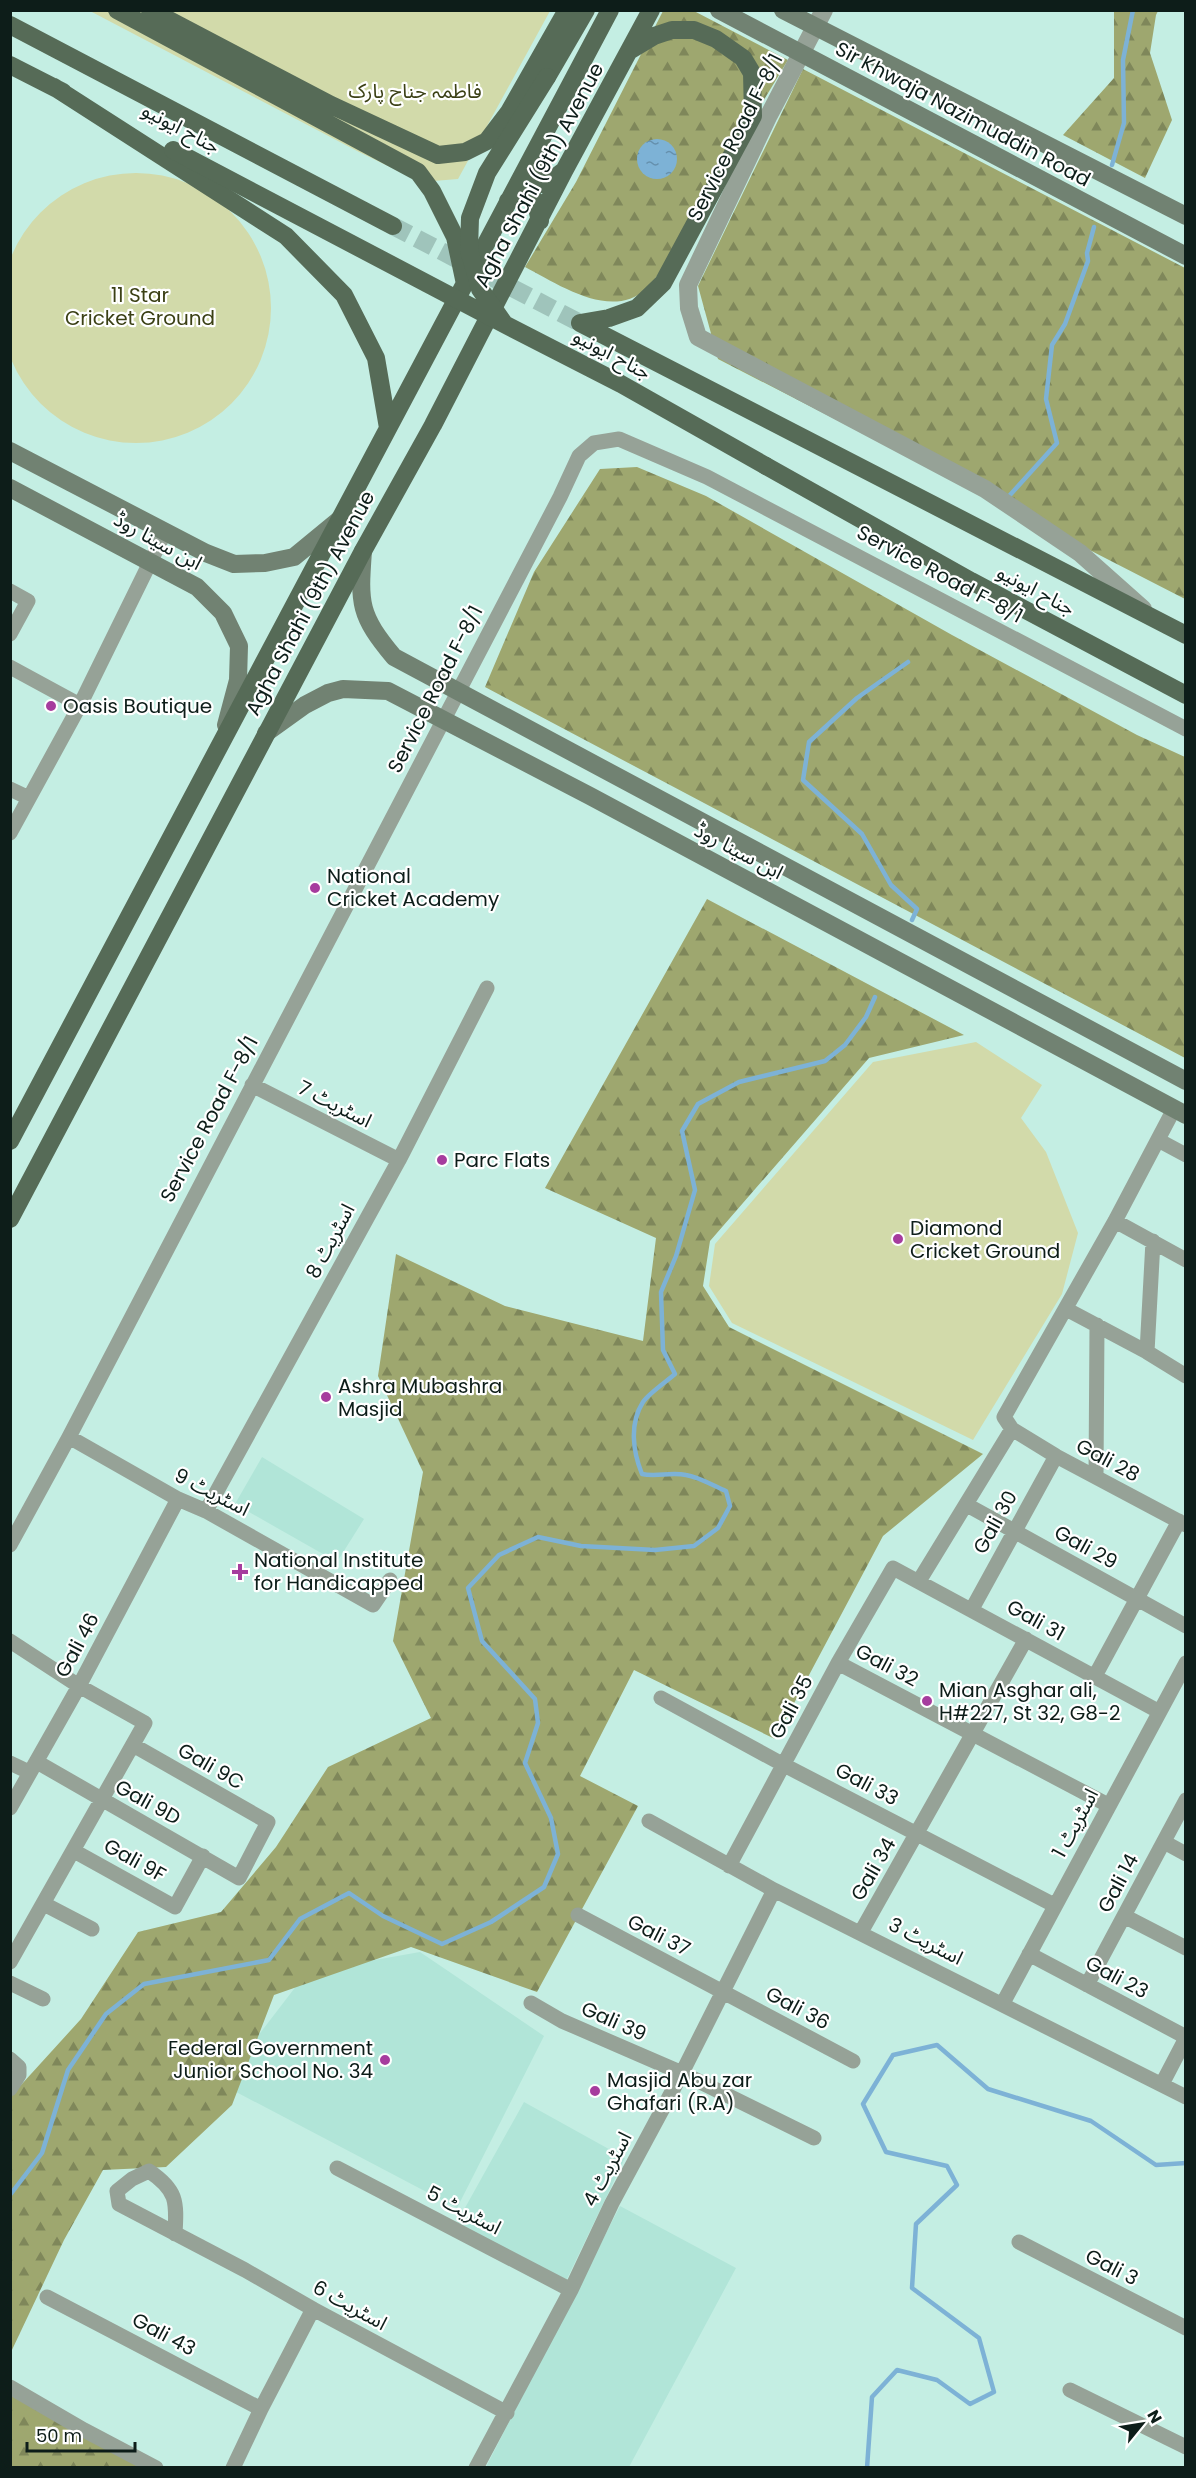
<svg xmlns="http://www.w3.org/2000/svg" width="1196" height="2478" font-family="Poppins,'Noto Sans Arabic',sans-serif">
<style>
.built{fill:#b1e5d8}
.forest{fill:url(#forest-firs)}
.green{fill:#d2daaa}
.water{fill:url(#water-ripples)}
.lines{fill:none;stroke-linecap:round;stroke-linejoin:round}
.stream{stroke:#7db2d6;stroke-width:4.5}
.primary-tunnel{stroke:#9fc4bb;stroke-width:18;stroke-dasharray:18 9;stroke-linecap:butt}
.minor{stroke:#96a297;stroke-width:15}
.tertiary{stroke:#96a297;stroke-width:18}
.secondary{stroke:#718272;stroke-width:18}
.primary{stroke:#566b57;stroke-width:18}
.primary-bridge{stroke:#566b57;stroke-width:18}
.poi-dot{fill:#a63c9e;stroke:#fff;stroke-width:2}
.labels{text-anchor:middle;stroke-width:4.5;stroke-linejoin:round;paint-order:stroke}
.park-label{font-size:20px;fill:#3b4015;stroke:#fff}
.street-label{font-size:20px;fill:#0d1d19;stroke:#fff}
.poi-label{font-size:20px;fill:#0d1d19;stroke:#fff;text-anchor:start}
</style>
<defs>
<pattern id="forest-firs" width="22" height="20" patternUnits="userSpaceOnUse" patternTransform="scale(1.5)"><rect width="22" height="20" fill="#9ea76f"/><path d="M5 1l3.5 6h-7zM16 11l3.5 6h-7z" fill="#7f875a"/></pattern>
<pattern id="water-ripples" width="26" height="14" patternUnits="userSpaceOnUse" patternTransform="scale(1.5)"><rect width="26" height="14" fill="#7db2d6"/><path d="M2 4q2-2 4 0t4 0M15 11q2-2 4 0t4 0" fill="none" stroke="#6590ad"/></pattern>
</defs>
<rect width="100%" height="100%" fill="#c4eee3"/>
<path class="built" d="M262 1457 364 1519 337 1562 235 1504Z
M420 1952 544 2036 457 2208 221 2084 307 1972Z
M524 2102 625 2158 566 2281 456 2224Z
M620 2206 736 2268 629 2467H486Z"/>
<path class="forest" d="M663 11H694L788 60 661 270C657 276 652 284 646 289 611 321 558 284 525 267L576 182Z
M1114 11H1158L1156 15 1150 53 1172 120 1145 178 1063 135 1114 78Z
M803 69 1185 268V599L718 359 698 286Z
M637 467 706 496 952 635 1137 735 1185 757V1058L485 687 534 572 600 469Z
M707 899 964 1035 869 1058 710 1241 703 1286 729 1327 983 1454 883 1536 775 1739 634 1670 580 1776 638 1806 537 1992 411 1947 274 1995 232 2105 166 2167 103 2170 64 2240 11 2352V2096L81 2019 138 1932 221 1912 276 1847 328 1767 431 1718 393 1641 423 1472 378 1376 396 1254 505 1306 643 1341 656 1238 545 1188Z
M11 2388 142 2467H11Z"/>
<path class="green" d="M90 11H550L458 179 421 182 359 152Z
M1 308a135 135 0 1 1 270 0a135 135 0 1 1-270 0Z
M976 1042 1042 1085 1021 1118 1046 1152 1078 1233 1062 1294 973 1440 732 1323 709 1286 715 1244 873 1062Z"/>
<path class="water" d="M637 159a20 20 0 1 1 40 0a20 20 0 1 1-40 0Z"/>
<g class="lines">
<path class="stream" d="M1112 165 1124 123 1123 60 1133 10
M1010 495 1057 443 1046 399 1052 345 1065 324 1088 261 1087 253 1094 227
M908 662 857 698 809 742 803 780 862 834 891 885 917 909 912 920
M10 2195 42 2153 68 2070 106 2014 144 1984 269 1960 300 1919 349 1893 383 1916 442 1944 491 1922 544 1887 558 1854 551 1818 525 1763 538 1723 535 1699 482 1641 468 1588 499 1555 538 1537 581 1546 655 1550 694 1546 718 1528 730 1506 726 1491C714 1486 699 1477 686 1475 671 1472 656 1477 642 1474 633 1452 629 1424 643 1402 648 1394 667 1381 675 1374L663 1350 661 1292 676 1256 695 1190 682 1131 698 1104 739 1082 825 1061 845 1045 866 1017 875 997
M867 2468 872 2397 897 2370 937 2380 970 2404 994 2392 979 2338 912 2288 916 2224 957 2185 947 2166 886 2152 863 2104 893 2055 937 2045 988 2089 1091 2121 1156 2165 1186 2163"/>
<path class="primary-tunnel" d="M393 226 580 323"/>
<path class="minor" d="M10 591 28 601 10 634
M10 667 80 705
M10 789 29 798
M10 833 80 705 165 532
M252 1085 399 1160
M1174 1109 1115 1221 1004 1417 1012 1429 1056 1456 1186 1525
M1158 1140 1186 1155
M1115 1221 1186 1260
M1153 1241 1147 1352 1186 1376
M1066 1309 1147 1352
M69 1437 178 1499 206 1511 373 1605 390 1580
M1096 1477 1097 1325
M967 1505 1186 1626
M206 1511 399 1160 487 988
M10 1545 69 1437 560 497 579 456 594 443 619 439 707 477 1186 729
M919 1581 1012 1429
M972 1609 1056 1456
M10 1641 79 1686 145 1723 10 1962
M838 1663 1108 1805
M1095 1676 1179 1521
M661 1698 784 1765 1054 1905
M37 1762 239 1878 268 1822 133 1745
M10 1763 29 1772
M10 1808 79 1686 178 1499
M649 1821 774 1890 1186 2097
M1164 1842 1186 1854
M74 1851 175 1907 203 1856
M729 1866 838 1663 893 1568 1158 1711
M44 1904 92 1929
M578 1915 853 2061
M1124 1916 1186 1948
M861 1932 1026 1639
M1029 1954 1186 2037
M10 1983 43 1999
M1087 1985 1186 1800
M531 2003 562 2021 682 2073 814 2138
M1003 2003 1186 1663
M10 2059 19 2067V2075L10 2089
M1162 2084 1186 2038
M337 2168 571 2290
M175 2234C177 2201 177 2190 149 2171L132 2179 117 2191 119 2204 245 2270 313 2309 507 2413
M1019 2242 1186 2328
M47 2297 261 2409
M10 2387 84 2430 156 2468
M1070 2390 1186 2447
M233 2468 261 2409 313 2309
M476 2468 571 2290 612 2203 682 2073 774 1890"/>
<path class="tertiary" d="M824 10 769 115 688 285 689 308 698 337 985 489 1080 553 1143 609"/>
<path class="secondary" d="M719 10 1186 256
M783 10 1186 216
M10 451 206 553 234 564 265 563 294 557 339 520
M10 488 197 587 223 613 239 646 238 680 226 725
M363 551C359 604 359 615 394 657L1186 1081
M266 733 305 705 328 693 343 689 388 691 590 796 1186 1115"/>
<path class="primary" d="M117 10 418 172 432 191 455 237 465 284
M150 10 331 105 438 155 465 152 487 141 509 112 567 10
M10 25 393 226
M10 65 63 92
M547 77 586 10
M54 87 286 236 344 295 376 358 388 428
M534 156 532 171 541 184 548 183 562 172
M508 201C519 196 524 193 535 200L540 221
M580 323 1186 635
M580 323 609 318 637 308 663 283 753 116 752 73 743 58 716 39 694 30H672L654 36 629 51
M766 466 971 581 1186 695
M10 1141 610 10
M10 1219 363 551 433 425 564 171 651 10"/>
<path class="primary-bridge" d="M173 150 506 325 621 384 766 466
M503 322 480 289 469 250 470 218 487 173 547 77"/>
</g>
<g class="poi-dot">
<circle cx="51" cy="706" r="6"/>
<circle cx="315" cy="888" r="6"/>
<circle cx="442" cy="1160" r="6"/>
<circle cx="898" cy="1239" r="6"/>
<circle cx="326" cy="1397" r="6"/>
<path d="M237 1563h6v6h6v6h-6v6h-6v-6h-6v-6h6z"/>
<circle cx="927" cy="1701" r="6"/>
<circle cx="385" cy="2060" r="6"/>
<circle cx="595" cy="2091" r="6"/>
</g>
<g class="labels">
<g class="park-label">
<text x="415" y="98">فاطمہ جناح پارک</text>
<text x="140" y="302">11 Star<tspan x="140" dy="23">Cricket Ground</tspan></text>
</g>
<g class="street-label">
<text transform="translate(963 114) rotate(28)" y="7">Sir Khwaja Nazimuddin Road</text>
<text transform="translate(181 128) rotate(28)" y="7">جناح ایونیو</text>
<text transform="translate(735 137) rotate(-63)" y="7">Service Road F-8/1</text>
<text transform="translate(539 175) rotate(-62)" y="7">Agha Shahi (9th) Avenue</text>
<text transform="translate(612 354) rotate(28)" y="7">جناح ایونیو</text>
<text transform="translate(158 541) rotate(29)" y="7">ابن سینا روڈ</text>
<text transform="translate(940 574) rotate(28)" y="7">Service Road F-8/1</text>
<text transform="translate(1036 590) rotate(28)" y="7">جناح ایونیو</text>
<text transform="translate(310 603) rotate(-62)" y="7">Agha Shahi (9th) Avenue</text>
<text transform="translate(435 689) rotate(-63)" y="7">Service Road F-8/1</text>
<text transform="translate(739 851) rotate(28)" y="7">ابن سینا روڈ</text>
<text transform="translate(335 1104) rotate(27)" y="7">اسٹریٹ 7</text>
<text transform="translate(209 1119) rotate(-62)" y="7">Service Road F-8/1</text>
<text transform="translate(330 1241) rotate(-62)" y="7">اسٹریٹ 8</text>
<text transform="translate(1108 1460) rotate(28)" y="7">Gali 28</text>
<text transform="translate(212 1492) rotate(27)" y="7">اسٹریٹ 9</text>
<text transform="translate(995 1522) rotate(-61)" y="7">Gali 30</text>
<text transform="translate(1086 1547) rotate(29)" y="7">Gali 29</text>
<text transform="translate(1036 1620) rotate(29)" y="7">Gali 31</text>
<text transform="translate(77 1645) rotate(-62)" y="7">Gali 46</text>
<text transform="translate(887 1665) rotate(28)" y="7">Gali 32</text>
<text transform="translate(791 1707) rotate(-62)" y="7">Gali 35</text>
<text transform="translate(211 1766) rotate(30)" y="7">Gali 9C</text>
<text transform="translate(867 1784) rotate(28)" y="7">Gali 33</text>
<text transform="translate(148 1802) rotate(29)" y="7">Gali 9D</text>
<text transform="translate(1075 1823) rotate(-62)" y="7">اسٹریٹ 1</text>
<text transform="translate(135 1860) rotate(29)" y="7">Gali 9F</text>
<text transform="translate(873 1869) rotate(-60)" y="7">Gali 34</text>
<text transform="translate(1118 1883) rotate(-62)" y="7">Gali 14</text>
<text transform="translate(659 1935) rotate(27)" y="7">Gali 37</text>
<text transform="translate(926 1941) rotate(27)" y="7">اسٹریٹ 3</text>
<text transform="translate(1117 1977) rotate(28)" y="7">Gali 23</text>
<text transform="translate(798 2008) rotate(28)" y="7">Gali 36</text>
<text transform="translate(614 2021) rotate(24)" y="7">Gali 39</text>
<text transform="translate(607 2169) rotate(-62)" y="7">اسٹریٹ 4</text>
<text transform="translate(464 2210) rotate(28)" y="7">اسٹریٹ 5</text>
<text transform="translate(1112 2267) rotate(27)" y="7">Gali 3</text>
<text transform="translate(350 2305) rotate(29)" y="7">اسٹریٹ 6</text>
<text transform="translate(164 2334) rotate(28)" y="7">Gali 43</text>
</g>
<g class="poi-label">
<text x="63" y="713">Oasis Boutique</text>
<text x="327" y="883">National<tspan x="327" dy="23">Cricket Academy</tspan></text>
<text x="454" y="1167">Parc Flats</text>
<text x="910" y="1235">Diamond<tspan x="910" dy="23">Cricket Ground</tspan></text>
<text x="338" y="1393">Ashra Mubashra<tspan x="338" dy="23">Masjid</tspan></text>
<text x="254" y="1567">National Institute<tspan x="254" dy="23">for Handicapped</tspan></text>
<text x="939" y="1697">Mian Asghar ali,<tspan x="939" dy="23">H#227, St 32, G8-2</tspan></text>
<text x="373" y="2055" text-anchor="end">Federal Government<tspan x="373" dy="23">Junior School No. 34</tspan></text>
<text x="607" y="2087">Masjid Abu zar<tspan x="607" dy="23">Ghafari (R.A)</tspan></text>
</g>
</g>
<rect width="1196" height="2478" fill="none" stroke="#0d1d19" stroke-width="24"/>
<g transform="translate(1142 2424) rotate(60)" stroke="#ffffff" stroke-width="4.5" paint-order="stroke">
<path d="M0-4.5L10 22L0 15L-10 22Z" fill="#0d1d19"/>
<text y="-9" font-size="16" font-weight="bold" text-anchor="middle" fill="#0d1d19">N</text>
</g>
<path d="M27 2442v9h108v-9" fill="none" stroke="#0d1d19" stroke-width="3"/>
<text x="36" y="2442" font-size="18" fill="#0d1d19" stroke="#ffffff" stroke-width="4.5" paint-order="stroke">50 m</text>
</svg>
